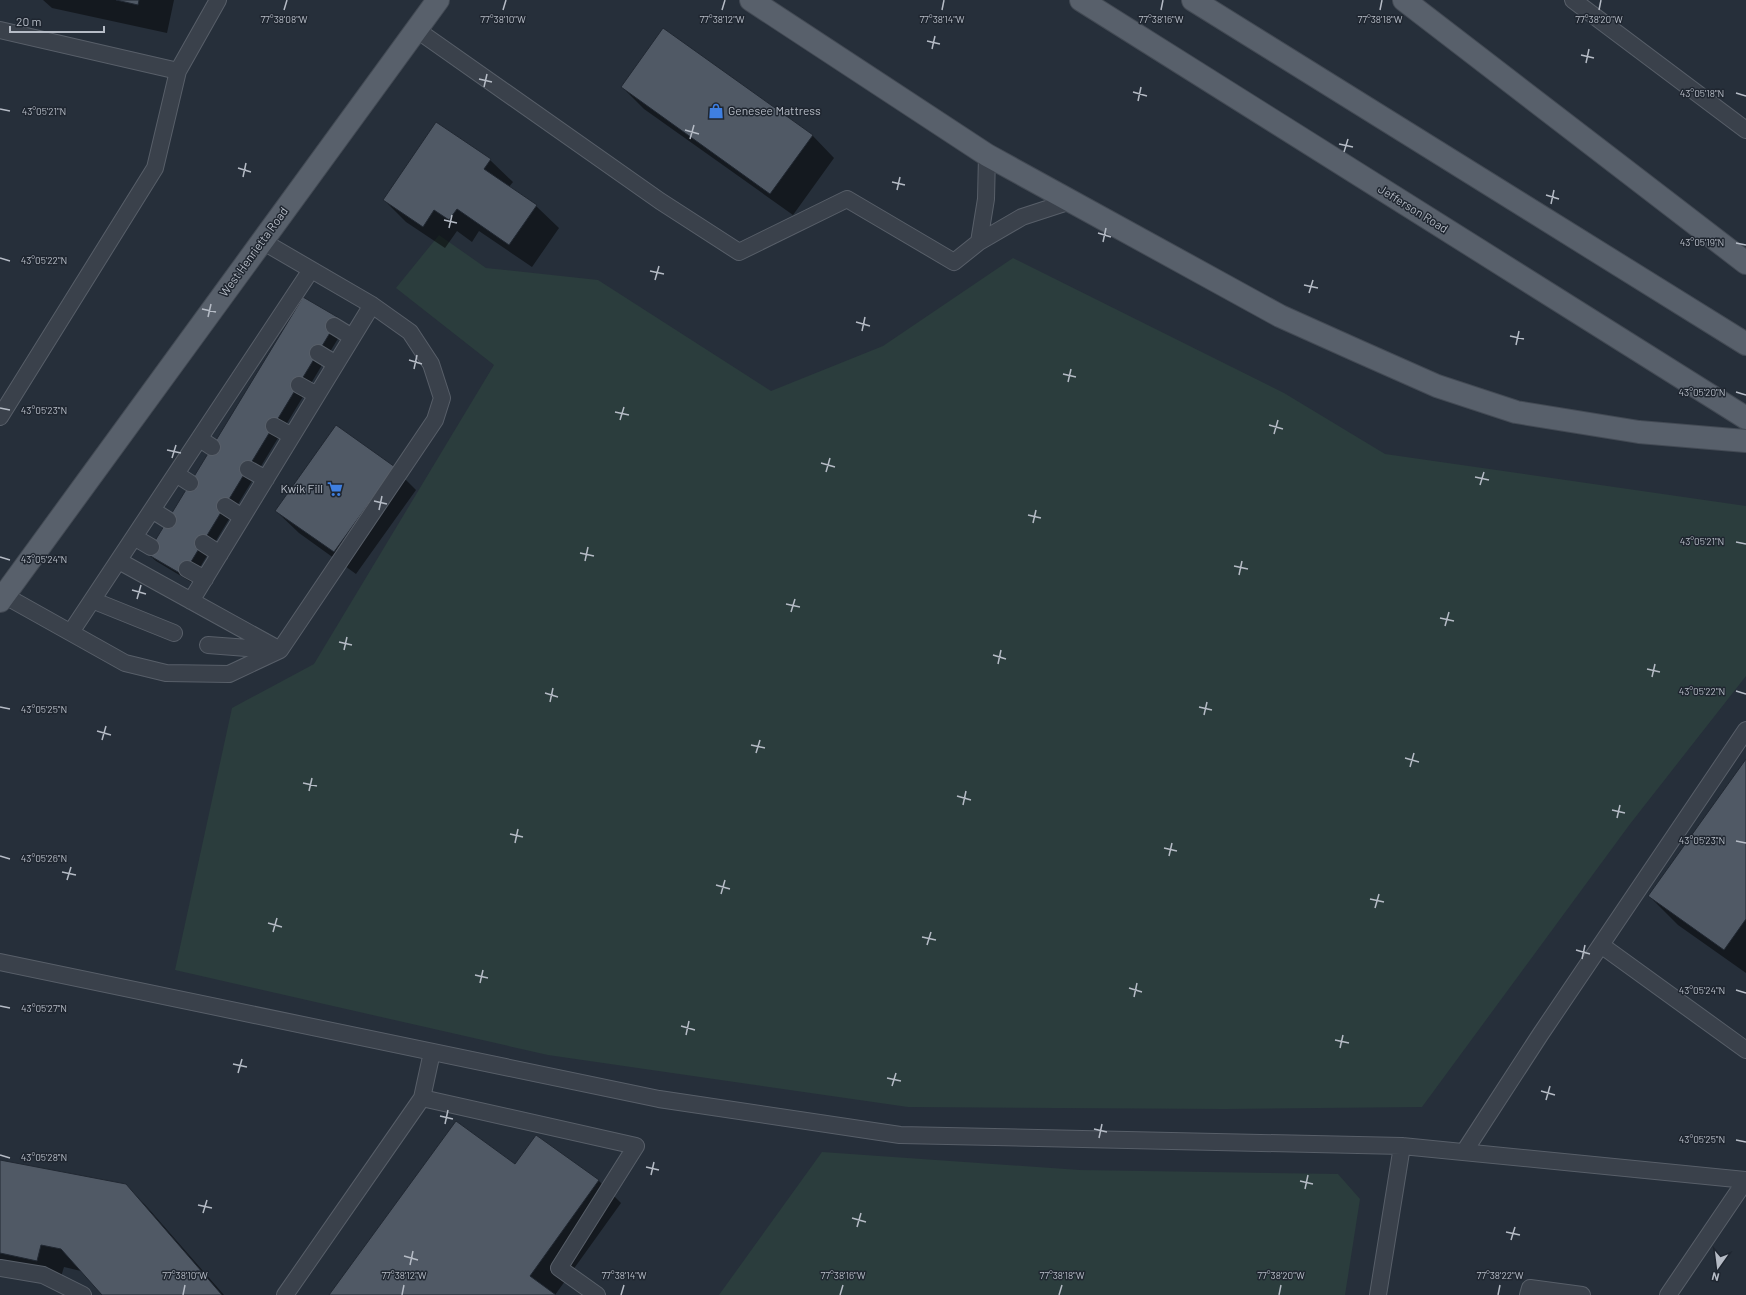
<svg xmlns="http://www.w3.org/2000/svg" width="1746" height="1295" font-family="Barlow,sans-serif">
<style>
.green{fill:#2b3d3d}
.shadow{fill:#0007}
.building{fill:#505965;stroke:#212832}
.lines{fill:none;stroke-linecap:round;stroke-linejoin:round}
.service-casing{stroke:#585f69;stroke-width:18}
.primary-casing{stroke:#434a54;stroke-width:24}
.service{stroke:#3a414b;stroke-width:16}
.primary{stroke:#58606b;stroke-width:22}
.ticks{fill:none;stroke:#b6bcc6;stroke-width:1.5}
.labels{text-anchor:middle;stroke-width:3;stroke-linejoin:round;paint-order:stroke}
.poi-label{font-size:12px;fill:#b6bcc6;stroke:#1f2630;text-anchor:start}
.street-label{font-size:12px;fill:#b6bcc6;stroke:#1f2630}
.ticks-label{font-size:10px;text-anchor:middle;fill:#b6bcc6;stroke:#1f2630;stroke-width:3;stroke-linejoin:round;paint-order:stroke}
</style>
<rect width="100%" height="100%" fill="#262f3a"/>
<path class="green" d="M439 235 486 268 598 280 771 391 883 346 1013 258 1284 393 1385 454 1746 506V676L1630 824 1422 1107 1225 1109 908 1107 548 1055 175 970 232 708 314 664 494 365 396 288Z
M822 1152 1080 1170 1338 1174 1360 1199 1345 1295H719Z"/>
<path class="shadow" d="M43 0H174L167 33 52 8Z
M622 87 812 135 834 158 793 215 644 109Z
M490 160 513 182 509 187 536 206 559 228 532 267 479 231 472 242 457 231 445 248 406 222 384 200Z
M303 298 345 327 191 582 156 561 148 554Z
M394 468 416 490 356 574 299 533 276 511Z
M1746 761V973L1678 925 1649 896Z
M537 1136 599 1181 621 1203 555 1295H330L515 1165Z
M0 1161 126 1185 148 1208 224 1295H103L81 1271 64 1267 59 1283 0 1269Z"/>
<path class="building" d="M116 0H139L138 5Z
M663 28 813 135 770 194 621 87Z
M436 122 491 159 484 169 537 205 509 245 457 209 449 220 434 210 423 227 383 200Z
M303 297 339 318 183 575 147 554Z
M336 425 395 467 334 552 275 511Z
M1746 759V919L1724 950 1648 896Z
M456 1121 515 1164 536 1135 599 1180 530 1276 556 1295H329Z
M0 1160 126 1184 222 1295H102L61 1249 41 1245 37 1261 0 1253Z"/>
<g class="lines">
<defs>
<path id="service" d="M1573 0 1746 130
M0 30 178 71
M417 30 660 201 739 252 847 199 954 262 979 242 1022 217 1071 201
M979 242 986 199 987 155
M334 326 352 337
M318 353 336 364
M299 385 317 395
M0 417 155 168 178 71 218 0
M274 426 292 436
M200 439 212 447
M248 469 266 479
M176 474 190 483
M225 506 242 517
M152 510 168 520
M134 537 151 547
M203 543 220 554
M119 561 280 650
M187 569 205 579
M0 593 125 663 166 673 229 674 280 650 435 420 442 398 431 364 410 332 372 305 262 241
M92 600 174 633
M191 601 372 305
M71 632 311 270
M208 645 274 650
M1601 945 1746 1050
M0 962 659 1099 900 1135 1402 1146 1746 1180
M422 1098 636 1146 559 1268 597 1295
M1464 1152 1540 1035 1746 730
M0 1268 43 1275 83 1295
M285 1295 422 1098 432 1052
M1378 1295 1402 1146
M1528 1295 1530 1288 1582 1295
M1668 1295 1746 1180"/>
<path id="primary" d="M751 0 987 155 1280 316 1358 351 1437 386 1516 412 1639 432 1746 441
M1081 0 1746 418
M1193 0 1746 344
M1404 0 1746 263
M0 601 438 0"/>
</defs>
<use href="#service" class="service-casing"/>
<use href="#primary" class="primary-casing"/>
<use href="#service" class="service"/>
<use href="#primary" class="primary"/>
</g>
<path class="ticks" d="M284 10 287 0M503 10 506 0M722 10 725 0M942 10 944 0M1161 10 1163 0M1380 10 1382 0M1599 10 1601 0M927 41 940 44M932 49 935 36M1581 55 1594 58M1586 63 1589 49M479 79 492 82M484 87 487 74M1133 92 1147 96M1736 93 1746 96M1138 101 1141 87M0 109 10 111M685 130 699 134M690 139 694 125M1339 144 1353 147M1344 152 1348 139M238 168 251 172M243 177 246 163M892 182 905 185M897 190 900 177M1546 195 1559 199M1551 204 1554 190M444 220 457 223M449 228 452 215M1098 233 1111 237M1103 242 1106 228M1736 243 1746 245M0 258 10 261M650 271 664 274M655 280 659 266M1304 285 1318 288M1309 293 1313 280M202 309 216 312M208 317 211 304M856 322 870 326M862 331 865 317M1510 336 1524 339M1516 345 1519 331M409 360 422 364M414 369 417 355M1063 374 1076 377M1068 382 1071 369M1736 392 1746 395M0 408 10 410M615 412 629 415M620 420 624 407M1269 425 1283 429M1274 434 1278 420M167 450 181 453M172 458 176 445M821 463 835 467M826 472 830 458M1475 477 1489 480M1480 485 1484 472M374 501 387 504M379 510 382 496M1028 515 1041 518M1033 523 1036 510M1736 542 1746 544M580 553 594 556M0 557 10 560M585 561 588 547M1234 566 1248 569M1239 575 1242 561M132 590 146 594M137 599 141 585M786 604 800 607M791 612 795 599M1440 618 1454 621M1445 626 1449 612M339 642 352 645M344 650 347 637M993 655 1006 659M998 664 1001 650M1647 669 1660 672M1652 677 1655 664M1736 691 1746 694M545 693 558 697M550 702 553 688M0 707 10 709M1199 707 1212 710M1204 715 1207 702M97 731 111 735M102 740 106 726M751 745 765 748M756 753 760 740M1405 758 1419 762M1410 767 1414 753M303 783 317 786M309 791 312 778M957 796 971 800M963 805 966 791M1612 810 1625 813M1617 818 1620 805M510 834 523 837M1736 841 1746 843M515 843 518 829M1164 848 1177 851M0 856 10 859M1169 856 1172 843M62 872 76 875M67 880 71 867M716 885 730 889M721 894 725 880M1370 899 1384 902M1375 908 1379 894M268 923 282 927M273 932 277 918M922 937 936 940M927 945 931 932M1576 950 1590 954M1582 959 1585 945M475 975 488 978M480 983 483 970M1129 988 1142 992M1736 990 1746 993M1134 997 1137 983M0 1006 10 1008M681 1026 695 1030M686 1035 689 1021M1335 1040 1349 1043M1340 1048 1343 1035M233 1064 247 1067M238 1073 242 1059M887 1078 901 1081M892 1086 896 1073M1541 1091 1555 1095M1546 1100 1550 1086M440 1116 453 1119M445 1124 448 1110M1094 1129 1107 1132M1099 1138 1102 1124M1736 1140 1746 1142M0 1155 10 1158M646 1167 659 1170M651 1175 654 1162M1300 1181 1313 1184M1305 1189 1308 1175M198 1205 212 1208M203 1213 207 1200M852 1218 866 1222M857 1227 861 1213M1506 1232 1520 1235M1511 1240 1515 1227M404 1256 418 1260M410 1265 413 1251M183 1295 185 1285M402 1295 404 1285M621 1295 624 1285M840 1295 843 1285M1059 1295 1062 1285M1279 1295 1281 1285M1498 1295 1500 1285"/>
<defs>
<symbol id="shop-bare" viewBox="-9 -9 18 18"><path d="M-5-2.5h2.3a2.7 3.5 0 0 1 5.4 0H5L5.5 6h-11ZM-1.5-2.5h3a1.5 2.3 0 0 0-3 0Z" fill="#3f7fe0" stroke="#1f2630" stroke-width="2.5" paint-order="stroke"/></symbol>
<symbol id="supermarket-bare" viewBox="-9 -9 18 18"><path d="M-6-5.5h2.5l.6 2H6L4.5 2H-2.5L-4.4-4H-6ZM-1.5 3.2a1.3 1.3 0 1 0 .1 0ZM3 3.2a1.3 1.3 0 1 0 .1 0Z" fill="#3f7fe0" stroke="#1f2630" stroke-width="2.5" paint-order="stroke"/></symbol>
</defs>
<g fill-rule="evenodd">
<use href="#shop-bare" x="705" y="100" width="22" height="22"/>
<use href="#supermarket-bare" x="324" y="478" width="22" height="22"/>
</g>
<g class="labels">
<g class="poi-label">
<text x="728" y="115">Genesee Mattress</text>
<text x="323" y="493" text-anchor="end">Kwik Fill</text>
</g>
<g class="street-label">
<text transform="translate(1413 209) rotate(32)" y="4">Jefferson Road</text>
<text transform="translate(254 252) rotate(-54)" y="4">West Henrietta Road</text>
</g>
</g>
<g class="ticks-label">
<text x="284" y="23">77°38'08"W</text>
<text x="503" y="23">77°38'10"W</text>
<text x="722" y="23">77°38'12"W</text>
<text x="942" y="23">77°38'14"W</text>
<text x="1161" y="23">77°38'16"W</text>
<text x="1380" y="23">77°38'18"W</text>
<text x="1599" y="23">77°38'20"W</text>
<text x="1702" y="97">43°05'18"N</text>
<text x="44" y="115">43°05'21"N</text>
<text x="1702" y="246">43°05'19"N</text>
<text x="44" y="264">43°05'22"N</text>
<text x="1702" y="396">43°05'20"N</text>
<text x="44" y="414">43°05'23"N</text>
<text x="1702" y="545">43°05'21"N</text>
<text x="44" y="563">43°05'24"N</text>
<text x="1702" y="695">43°05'22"N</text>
<text x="44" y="713">43°05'25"N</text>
<text x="1702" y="844">43°05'23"N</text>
<text x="44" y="862">43°05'26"N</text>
<text x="1702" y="994">43°05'24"N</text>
<text x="44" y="1012">43°05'27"N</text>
<text x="1702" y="1143">43°05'25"N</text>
<text x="44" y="1161">43°05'28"N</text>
<text x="185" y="1279">77°38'10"W</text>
<text x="404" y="1279">77°38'12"W</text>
<text x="624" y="1279">77°38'14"W</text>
<text x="843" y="1279">77°38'16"W</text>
<text x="1062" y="1279">77°38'18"W</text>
<text x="1281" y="1279">77°38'20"W</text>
<text x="1500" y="1279">77°38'22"W</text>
</g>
<g transform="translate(1718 1267) rotate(194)" stroke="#1f2630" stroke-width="3" paint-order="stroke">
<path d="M0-3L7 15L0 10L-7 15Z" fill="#b6bcc6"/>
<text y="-6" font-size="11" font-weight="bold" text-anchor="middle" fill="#b6bcc6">N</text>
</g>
<path d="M10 26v6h94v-6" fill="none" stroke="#b6bcc6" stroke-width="2"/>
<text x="16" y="26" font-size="12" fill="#b6bcc6" stroke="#1f2630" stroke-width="3" paint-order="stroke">20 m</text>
</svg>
